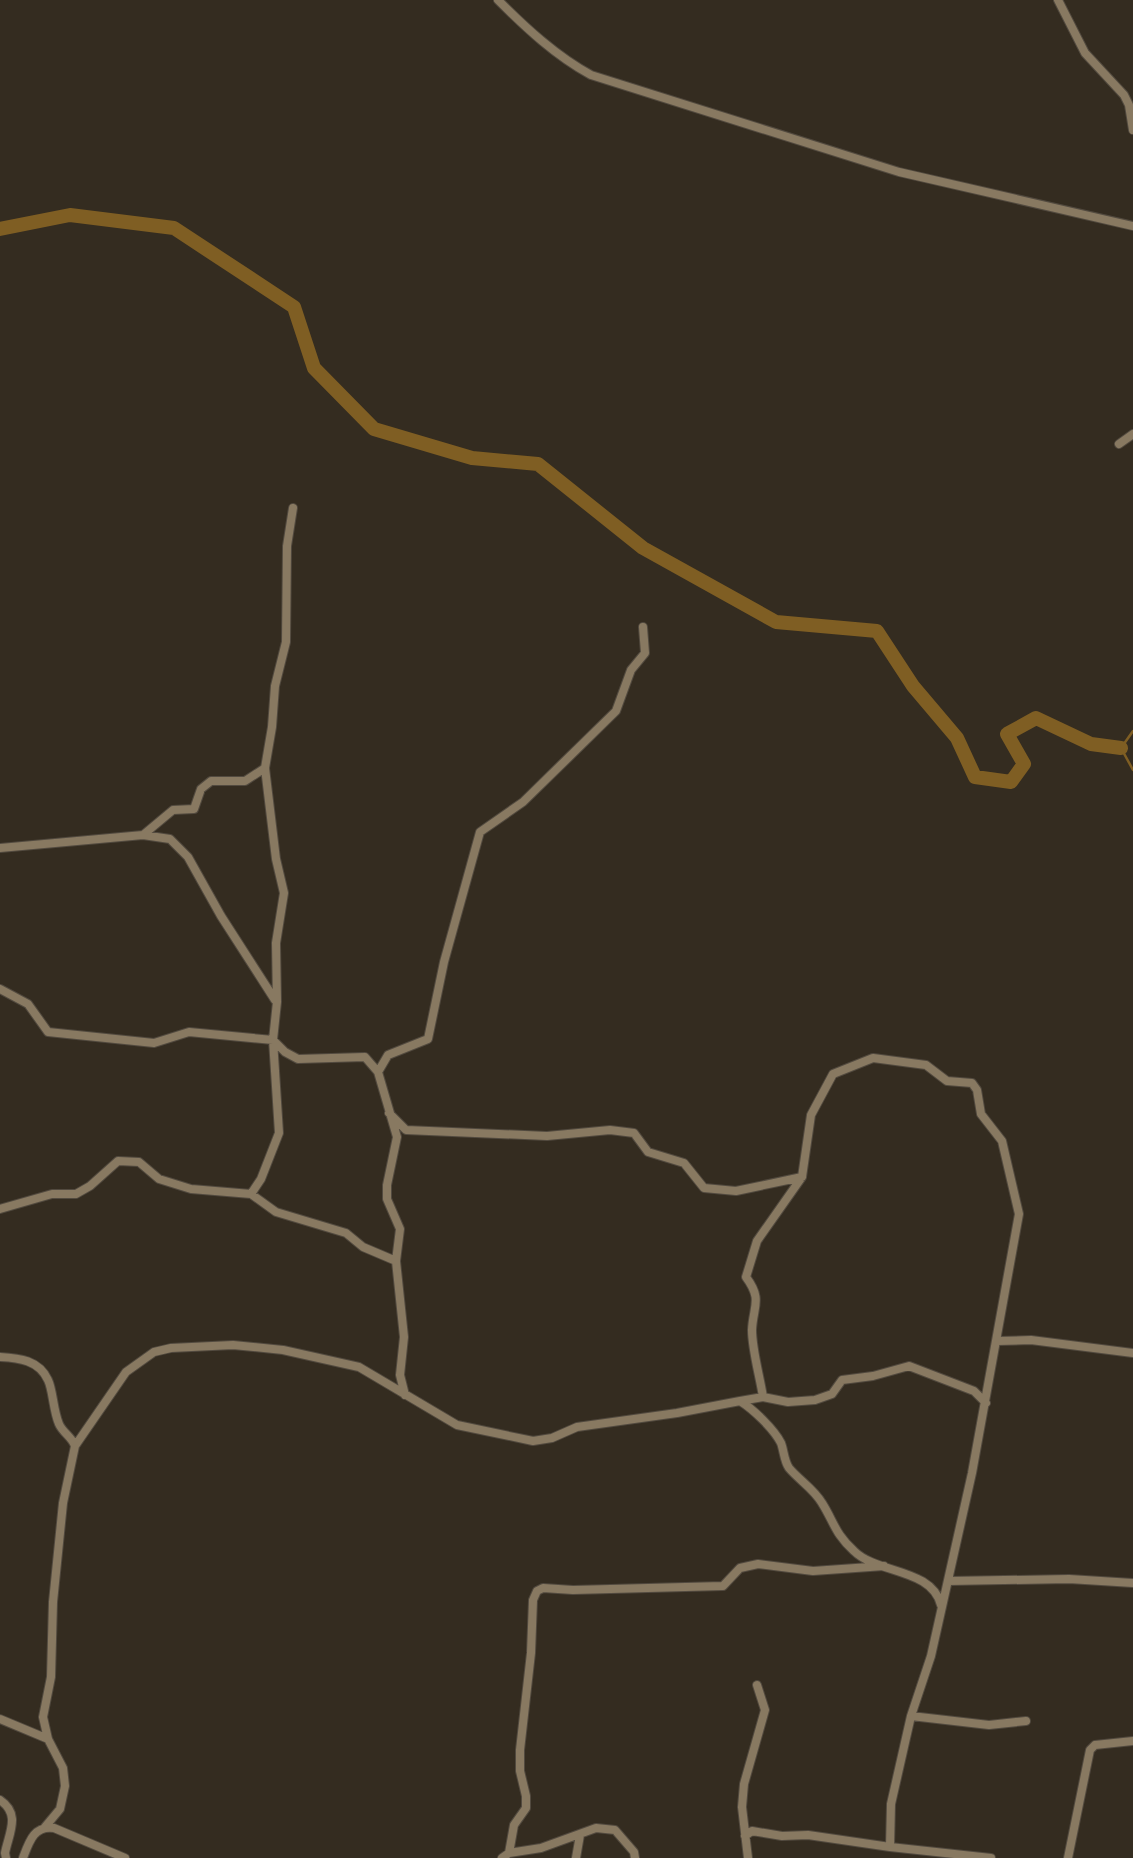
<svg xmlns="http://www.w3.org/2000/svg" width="1133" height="1858" font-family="'Source Serif 4',serif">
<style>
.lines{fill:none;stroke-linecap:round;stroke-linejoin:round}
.stream{stroke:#7f5e23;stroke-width:2.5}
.river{stroke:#7f5e23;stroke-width:14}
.street-casing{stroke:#524a3f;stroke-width:10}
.street{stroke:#887961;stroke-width:8}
</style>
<rect width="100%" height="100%" fill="#342c20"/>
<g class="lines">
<path class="stream" d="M1133 731 1121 748 1133 770"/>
<path class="river" d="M0 229 70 215 174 228 294 307 314 368 374 429 472 458 538 464 643 548 776 622 877 631 913 686 957 738 975 777 1011 782 1024 764 1007 734 1036 718 1091 744 1121 748"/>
<defs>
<path id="street" d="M498 0C526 28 556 56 591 75L899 172 1133 226
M1058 0 1085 53 1124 95 1129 105 1133 130
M1119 444 1133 434
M293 508 287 546 286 642 275 686 272 727 265 768 276 859 284 893 276 943 277 1002 273 1040 285 1052 298 1059 365 1057 378 1072 397 1137 387 1185V1199L400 1229 396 1261 404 1337 400 1375 405 1395
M143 835 173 810 194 809 201 789 211 781H245L265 768
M0 848 143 835 170 839 188 857 221 916 275 1000
M0 989 28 1004 48 1032 154 1043 189 1032 273 1040 279 1133 261 1179 251 1194
M378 1072 388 1055 428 1039 444 962 480 832 523 802 616 711 631 670 645 653 643 627
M389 1113 406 1130 547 1136 610 1130 634 1133 648 1152 684 1163 704 1188 736 1191 802 1177 811 1115 833 1074 873 1058 926 1065 947 1081 972 1083 977 1090 981 1114 1002 1141 1019 1214 972 1473 931 1656 911 1716 891 1804 890 1847
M0 1209 52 1194H76L90 1186 118 1161 139 1162 159 1179 191 1189 251 1194 276 1212 346 1233 363 1247 396 1261
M997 1341 1031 1340 1133 1353
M0 1357C19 1358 39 1360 48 1380 53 1390 53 1410 59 1424 63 1433 72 1437 75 1446
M763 1397C760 1377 752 1350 752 1330 753 1306 763 1300 746 1277L757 1241 802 1177
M740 1401 763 1397 788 1402 815 1400 832 1394 842 1380 873 1376 909 1366 974 1391 986 1403
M948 1581 1069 1579 1133 1583
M911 1716 989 1725 1026 1721
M0 1719 48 1739
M0 1800C21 1814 9 1833 5 1853L6 1858
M45 1827 60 1809 65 1786 63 1768 48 1739 43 1717 51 1677 53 1602 63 1503 75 1446 126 1372 154 1352 171 1348 233 1345 283 1350 359 1367 457 1425 533 1441 552 1438 577 1427 677 1413 740 1401C753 1409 774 1429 781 1443 784 1451 784 1461 789 1468 799 1480 814 1489 822 1503 834 1522 835 1534 854 1551 877 1574 932 1568 941 1605
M745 1836 752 1831 782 1836 808 1835 890 1847 991 1858
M509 1853 541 1848 596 1828 615 1830 634 1852 635 1858
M23 1858C29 1842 34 1825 54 1828L125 1858
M502 1858 509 1853 514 1825 526 1808V1796L520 1771V1750L531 1653 533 1600 537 1591 543 1588 573 1590 723 1586 740 1568 758 1564 813 1571 884 1566
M576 1858 580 1835
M748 1858 742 1807 744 1784 765 1710 757 1685
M1068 1858 1090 1750 1095 1745 1133 1741"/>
</defs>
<use href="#street" class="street-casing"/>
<use href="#street" class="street"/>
</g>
</svg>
